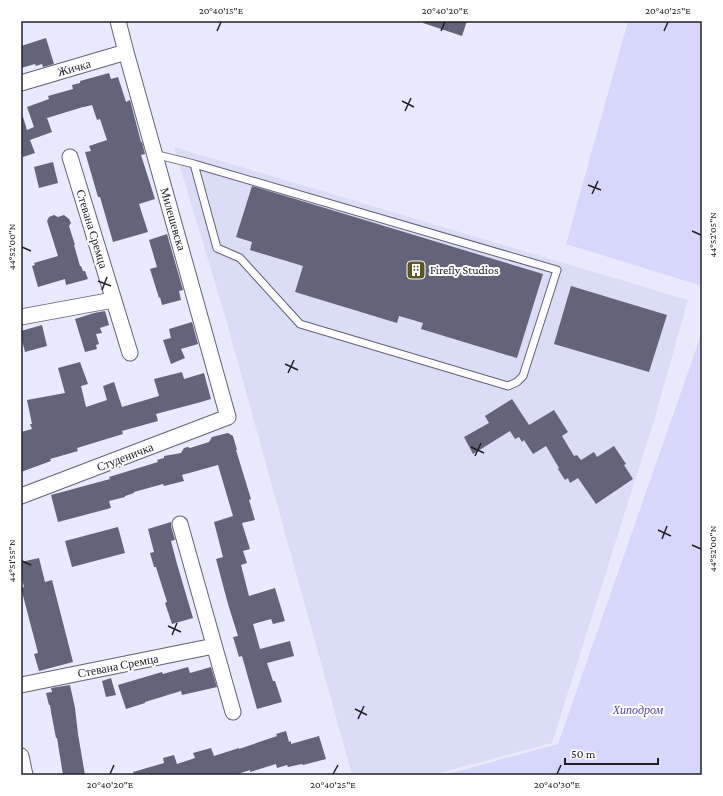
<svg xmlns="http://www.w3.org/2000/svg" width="723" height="796" font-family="'Crimson Pro',serif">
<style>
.built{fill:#dbdcf6}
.green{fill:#d7d7fb}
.building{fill:#636379}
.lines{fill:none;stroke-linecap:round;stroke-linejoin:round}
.service-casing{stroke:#626277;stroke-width:9}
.minor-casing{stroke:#626277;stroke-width:17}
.service{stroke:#fff;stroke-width:7}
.minor{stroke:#fff;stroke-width:15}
.ticks{fill:none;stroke:#202029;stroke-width:1.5}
.labels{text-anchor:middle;stroke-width:4;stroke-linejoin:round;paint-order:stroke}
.street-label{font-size:12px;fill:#202029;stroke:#fff}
.poi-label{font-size:12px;fill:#202029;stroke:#fff;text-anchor:start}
.park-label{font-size:12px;font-style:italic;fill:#5142a7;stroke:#fff}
.neatline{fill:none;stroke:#202029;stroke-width:1.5}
.ticks-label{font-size:10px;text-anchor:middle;fill:#202029}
</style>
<rect width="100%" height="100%" fill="#eaeafe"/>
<path class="built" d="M174 147 688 300 655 417 552 743 432 775H352L225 316Z"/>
<path class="green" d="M628 21H702V286L566 244Z
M702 332V775H444L558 744Z"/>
<path class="building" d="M424 21H467L462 36 423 23Z
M46 38 54 64 43 67 42 64 36 66 35 64 21 68V46Z
M109 73 111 79 118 77 126 102 130 100 141 142H142L145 154 141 155 155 199 139 204 148 232 113 242 100 197H98L85 152 91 151 89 146 107 140 100 119 97 120 92 105 84 107H83L47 118 52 132 30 140 35 153 23 157 21 150V118L23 117 27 130 34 127 27 107 49 99 48 96 73 89 72 85 80 83V81Z
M53 162 58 183 39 188 34 167Z
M252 186 543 274 517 358 421 329 423 323 399 316 397 323 295 292 303 266 250 250 252 242 236 237Z
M54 215 58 217 64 215 69 219 71 223 69 226 75 245H74L80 266H81L83 271H85L88 279 66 285 65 279 38 287 32 266 35 265 34 263 58 256 47 221 49 217Z
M167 234 183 290 179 291 181 300 162 305 160 297 159 298 150 269 157 267 149 240Z
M571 286 667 315 649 372 554 344Z
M105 311 109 325 100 328 102 333 96 334 99 344 96 345 97 349 85 352 75 319 94 313Z
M192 322 198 344 181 349 185 358 171 364 163 340 171 338 169 329Z
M42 325 47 346 25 352 21 336V331Z
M80 362 88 384 81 386 86 407 107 400 103 386 114 382 122 407 159 396 154 379 182 372 184 379 204 373 211 399 201 402 156 414 158 421 122 431 123 434 77 448 78 451 50 459 51 461 21 472V432L32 429 30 424H32L27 400 65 393 58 368Z
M512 399 529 425 554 410 568 432 562 436 574 456 577 455 581 460 594 452 597 457 614 446 626 464 624 465 633 479 596 504 578 478 570 483 568 478 565 480 558 469 559 468 546 446 533 454 524 440 522 442 519 437 515 439 510 431 473 454 464 437 489 423 485 416Z
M228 433 233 436 237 450H236L251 499 249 500 255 520 242 523 250 549 243 551 247 563 241 565 249 596 275 588 285 621 273 624 271 619 253 624 260 649 290 641 294 656 267 663 273 681H275L282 702 257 709 242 656 239 657 233 637 238 636 228 604 216 559 223 557 214 522 233 516 218 465 182 475 184 481 164 486 163 484 134 492V493L125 496V497L109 501 111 508 58 522 51 495 110 479 109 477 158 462 157 460 164 458V456L181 453 184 448 188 447 190 448 209 442 212 437Z
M171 522V526L175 540 171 541 177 564 193 618 172 624 165 603 167 602 156 567H154L150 553 154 552 148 529Z
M118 527 125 553 72 567 65 541Z
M39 558 45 582 52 580 73 662 39 671 34 654 38 653 21 588 24 587 21 574V562Z
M188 667 190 673 211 667 217 687 182 695 181 691 145 702V703L126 709 118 685 162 672 163 674Z
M111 678 116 695 106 697 102 681Z
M70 685 75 708 78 734 85 775H63L57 738H56L51 712 50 705H49L46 693 52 692 51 688Z
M286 731 289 742 291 741V744L319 736 326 759 303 765 302 764 288 767 287 765 277 768 276 764 250 772V770L235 775H134L133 772 164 763 163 758 174 755 177 764 195 758 193 753 211 748 214 756 239 748V749L277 736 276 734Z"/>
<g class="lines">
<defs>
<path id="service" d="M154 154 194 164 557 270 523 376 517 382 508 386 300 324 240 258 217 248 194 164"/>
<path id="minor" d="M21 83 126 52
M70 157 130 353
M21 317 113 300
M21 496 228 417 126 52 118 21
M180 524 233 712
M21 685 214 646
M21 756 25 775"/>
</defs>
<use href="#service" class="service-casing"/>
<use href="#minor" class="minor-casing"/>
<use href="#service" class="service"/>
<use href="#minor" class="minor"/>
</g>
<path class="ticks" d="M217 31 221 22M441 31 445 22M664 31 668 22M402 101 414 107M405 111 411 98M588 185 601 190M592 194 598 181M692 231 701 235M22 247 31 251M98 281 111 286M102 290 107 277M285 364 298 370M288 373 294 360M471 447 484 453M475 456 481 443M658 530 671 536M662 539 667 526M692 545 701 549M22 561 31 565M168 626 181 632M172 635 177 623M355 709 367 715M358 719 364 706M110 774 114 765M333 774 338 765M557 774 561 765"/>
<defs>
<symbol id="building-square" viewBox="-11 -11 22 22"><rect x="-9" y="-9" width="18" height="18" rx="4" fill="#5c5825" stroke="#fff"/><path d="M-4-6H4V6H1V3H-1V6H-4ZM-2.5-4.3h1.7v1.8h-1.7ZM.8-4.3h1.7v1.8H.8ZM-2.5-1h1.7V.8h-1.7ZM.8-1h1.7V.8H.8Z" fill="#fff"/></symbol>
</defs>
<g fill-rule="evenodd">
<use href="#building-square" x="405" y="259" width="22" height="22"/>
</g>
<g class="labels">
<g class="street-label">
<text transform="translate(74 68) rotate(-16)" y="4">Жичка</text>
<text transform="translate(173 219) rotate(74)" y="4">Милешевска</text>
<text transform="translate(92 229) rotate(73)" y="4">Стевана Сремца</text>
<text transform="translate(125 457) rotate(-21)" y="4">Студеничка</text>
<text transform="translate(118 666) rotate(-11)" y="4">Стевана Сремца</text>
</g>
<g class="poi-label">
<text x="430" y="274">Firefly Studios</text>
</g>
<g class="park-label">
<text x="638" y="714">Хиподром</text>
</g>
</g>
<rect width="723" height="796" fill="none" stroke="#ffffff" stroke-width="44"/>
<path d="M565 758v6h93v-6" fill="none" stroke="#202029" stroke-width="2"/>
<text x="571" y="758" font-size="12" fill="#202029" stroke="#ffffff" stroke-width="3" paint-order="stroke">50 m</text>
<rect x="22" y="22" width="679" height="752" class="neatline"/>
<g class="ticks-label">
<text x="221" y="14">20°40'15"E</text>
<text x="445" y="14">20°40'20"E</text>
<text x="668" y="14">20°40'25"E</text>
<text transform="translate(712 235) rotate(-90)" y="4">44°52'05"N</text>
<text transform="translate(11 247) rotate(-90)" y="4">44°52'00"N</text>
<text transform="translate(712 549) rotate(-90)" y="4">44°52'00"N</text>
<text transform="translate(11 561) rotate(-90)" y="4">44°51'55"N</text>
<text x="110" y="788">20°40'20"E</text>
<text x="333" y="788">20°40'25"E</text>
<text x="557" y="788">20°40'30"E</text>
</g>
</svg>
